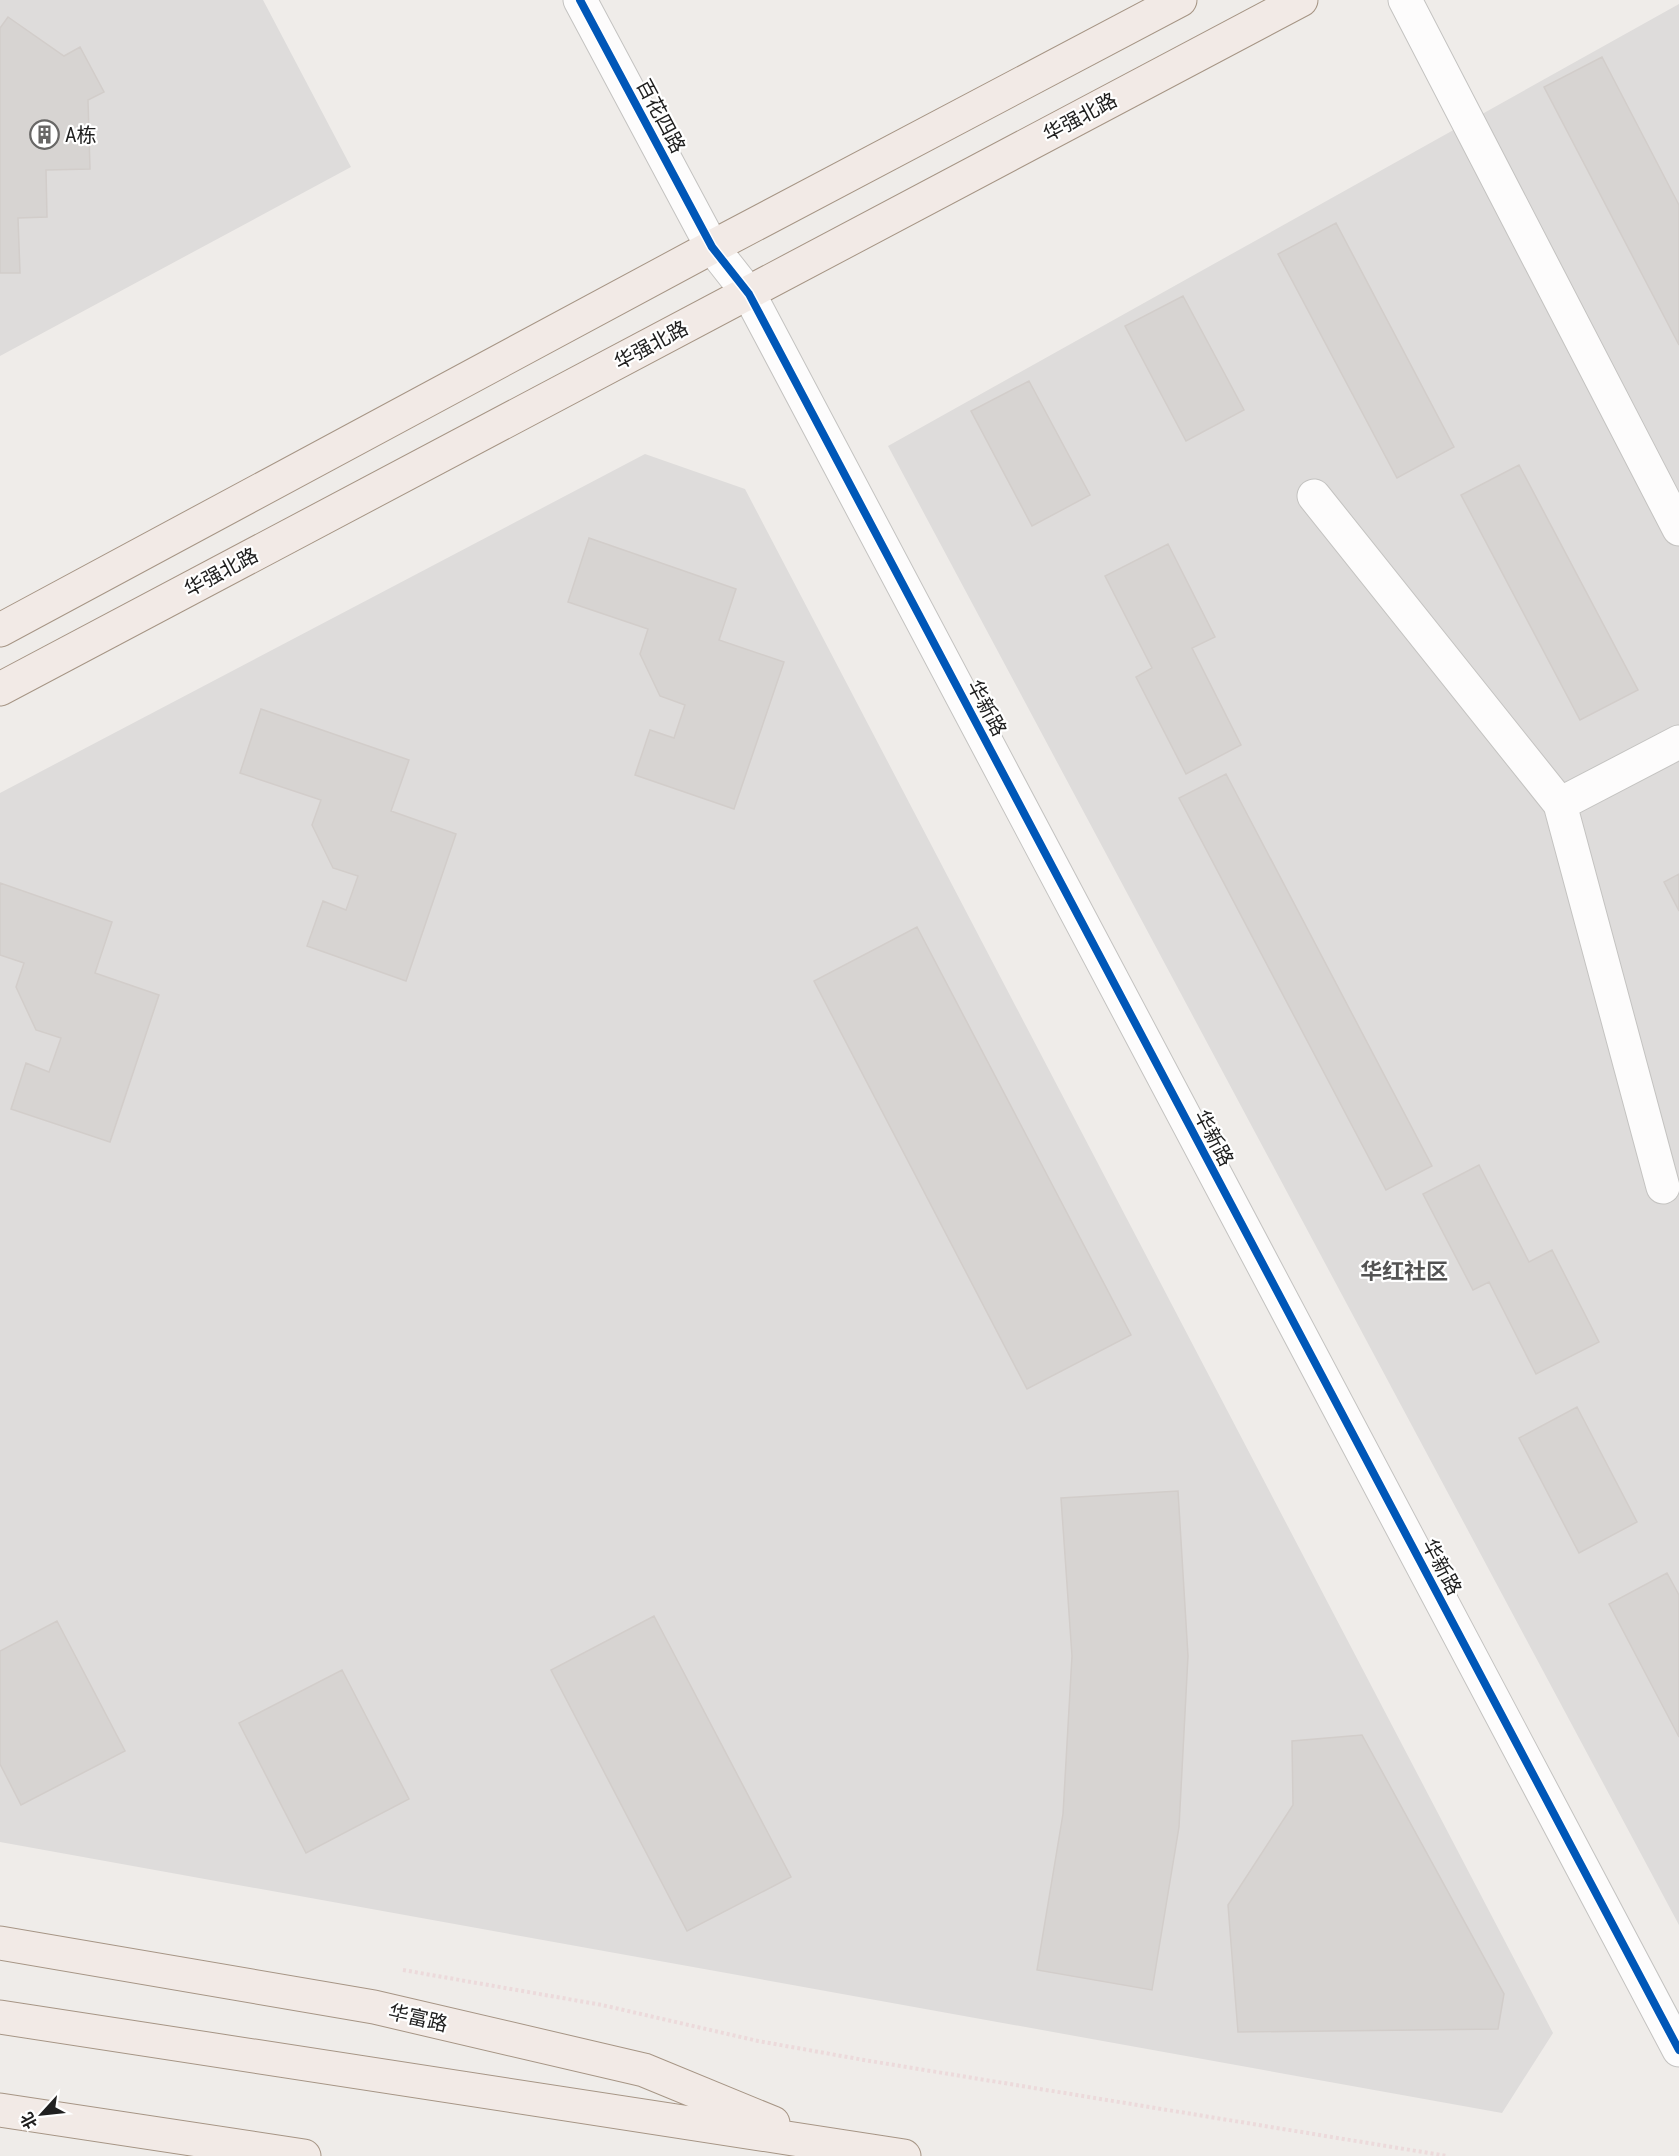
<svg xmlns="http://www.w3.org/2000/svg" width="1679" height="2156" font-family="'Roboto Condensed','Noto Sans SC',sans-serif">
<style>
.residential{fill:#dedcdb}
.building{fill:#d7d4d2;stroke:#d2cdca;stroke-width:1.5}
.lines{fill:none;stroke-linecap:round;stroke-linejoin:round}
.minor-casing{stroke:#c4c3c1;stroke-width:35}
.major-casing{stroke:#a69585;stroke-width:35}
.path{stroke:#ecdadb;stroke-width:4;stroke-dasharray:3 3;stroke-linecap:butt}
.minor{stroke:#fdfcfc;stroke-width:33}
.major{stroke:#f2eae6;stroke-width:33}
.cycleway-casing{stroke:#fff;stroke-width:11}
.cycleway{stroke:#0057b8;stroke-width:8}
.labels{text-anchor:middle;stroke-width:4.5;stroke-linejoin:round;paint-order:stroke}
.street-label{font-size:20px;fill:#202020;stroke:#fff}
.poi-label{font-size:20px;fill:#202020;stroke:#fff;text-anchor:start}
.quarter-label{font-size:22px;font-weight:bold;fill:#535353;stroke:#fff}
</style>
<rect width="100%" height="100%" fill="#efece9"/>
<path class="residential" d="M0 0H263L351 167 0 356Z
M1679 4V1925L888 446Z
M645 454 745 489 1553 2033 1502 2113 0 1842V793Z"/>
<path class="building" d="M8 17 64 56 80 47 104 92 88 100 90 169 46 170 47 217 18 218 20 273H0V28Z
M1602 57 1679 205V345L1544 87Z
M1336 223 1454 447 1397 478 1278 254Z
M1183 296 1244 410 1186 441 1125 326Z
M1029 381 1090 495 1032 526 971 411Z
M1519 465 1638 690 1580 720 1461 495Z
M589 538 736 589 719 640 784 662 734 809 635 775 650 730 674 738 685 705 660 696 640 654 648 629 568 602Z
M1168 544 1215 637 1192 648 1241 745 1186 774 1136 677 1152 668 1105 576Z
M261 709 409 760 391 811 456 834 406 981 307 946 323 901 346 910 358 876 333 868 312 825 321 800 240 773Z
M1226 774 1432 1166 1386 1190 1179 798Z
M1679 874V911L1664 882Z
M0 883 112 922 95 973 159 995 110 1142 11 1109 26 1063 49 1072 61 1038 36 1030 16 987 24 963 0 955Z
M917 927 1131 1335 1027 1389 814 981Z
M1479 1165 1529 1262 1552 1250 1599 1342 1536 1374 1489 1282 1473 1290 1423 1194Z
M1577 1407 1637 1522 1579 1553 1519 1438Z
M1178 1491 1188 1656 1179 1827 1152 1990 1037 1970 1063 1814 1072 1656 1061 1498Z
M1667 1573 1679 1595V1737L1609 1604Z
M654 1616 791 1877 687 1931 551 1670Z
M57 1621 125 1751 21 1805 0 1764V1651Z
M342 1670 409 1799 306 1853 239 1723Z
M1362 1735 1504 1994 1498 2029 1238 2032 1228 1905 1293 1805 1292 1741Z"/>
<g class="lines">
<defs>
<path id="minor" d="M580 0 712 247 749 294 1679 2050
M1405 0 1679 529
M1314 496 1560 804 1663 1187
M1560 804 1679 742"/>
<path id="major" d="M0 630 712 247 1180 0
M0 689 1301 0
M0 1943 374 2007 644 2070 773 2123
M0 2017 904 2156
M0 2110 304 2156"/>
</defs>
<use href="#minor" class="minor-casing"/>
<use href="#major" class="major-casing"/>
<path class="path" d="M403 1970 602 2005 758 2041 864 2060 1447 2156"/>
<use href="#minor" class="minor"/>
<use href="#major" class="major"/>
<defs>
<path id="cycleway" d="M580 0 712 247 749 294 1679 2050"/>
</defs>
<use href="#cycleway" class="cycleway-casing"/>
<use href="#cycleway" class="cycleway"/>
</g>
<defs>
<symbol id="building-ring" viewBox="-11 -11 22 22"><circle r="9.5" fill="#fff" stroke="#686766" stroke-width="1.5"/><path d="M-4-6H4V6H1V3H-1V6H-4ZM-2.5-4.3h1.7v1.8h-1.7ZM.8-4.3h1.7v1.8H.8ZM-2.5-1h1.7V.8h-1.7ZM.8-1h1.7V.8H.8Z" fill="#686766"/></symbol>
</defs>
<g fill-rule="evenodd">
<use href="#building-ring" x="28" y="118" width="33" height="33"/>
</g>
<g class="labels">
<g class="street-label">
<text transform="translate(661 116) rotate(62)" y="7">百花四路</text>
<text transform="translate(1080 117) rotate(-28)" y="7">华强北路</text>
<text transform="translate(651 345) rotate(-28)" y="7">华强北路</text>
<text transform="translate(221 572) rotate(-28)" y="7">华强北路</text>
<text transform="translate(987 708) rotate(62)" y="7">华新路</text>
<text transform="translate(1214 1138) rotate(62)" y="7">华新路</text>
<text transform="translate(1442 1567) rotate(62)" y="7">华新路</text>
<text transform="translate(418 2018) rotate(13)" y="7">华富路</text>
</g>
<g class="poi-label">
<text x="65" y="142">A栋</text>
</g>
<g class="quarter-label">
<text x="1404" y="1279">华红社区</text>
</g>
</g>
<g transform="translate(42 2114) rotate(243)" stroke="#ffffff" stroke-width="4.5" paint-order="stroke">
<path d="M0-4.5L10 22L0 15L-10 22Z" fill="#202020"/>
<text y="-9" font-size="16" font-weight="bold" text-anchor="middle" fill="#202020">北</text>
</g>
</svg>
